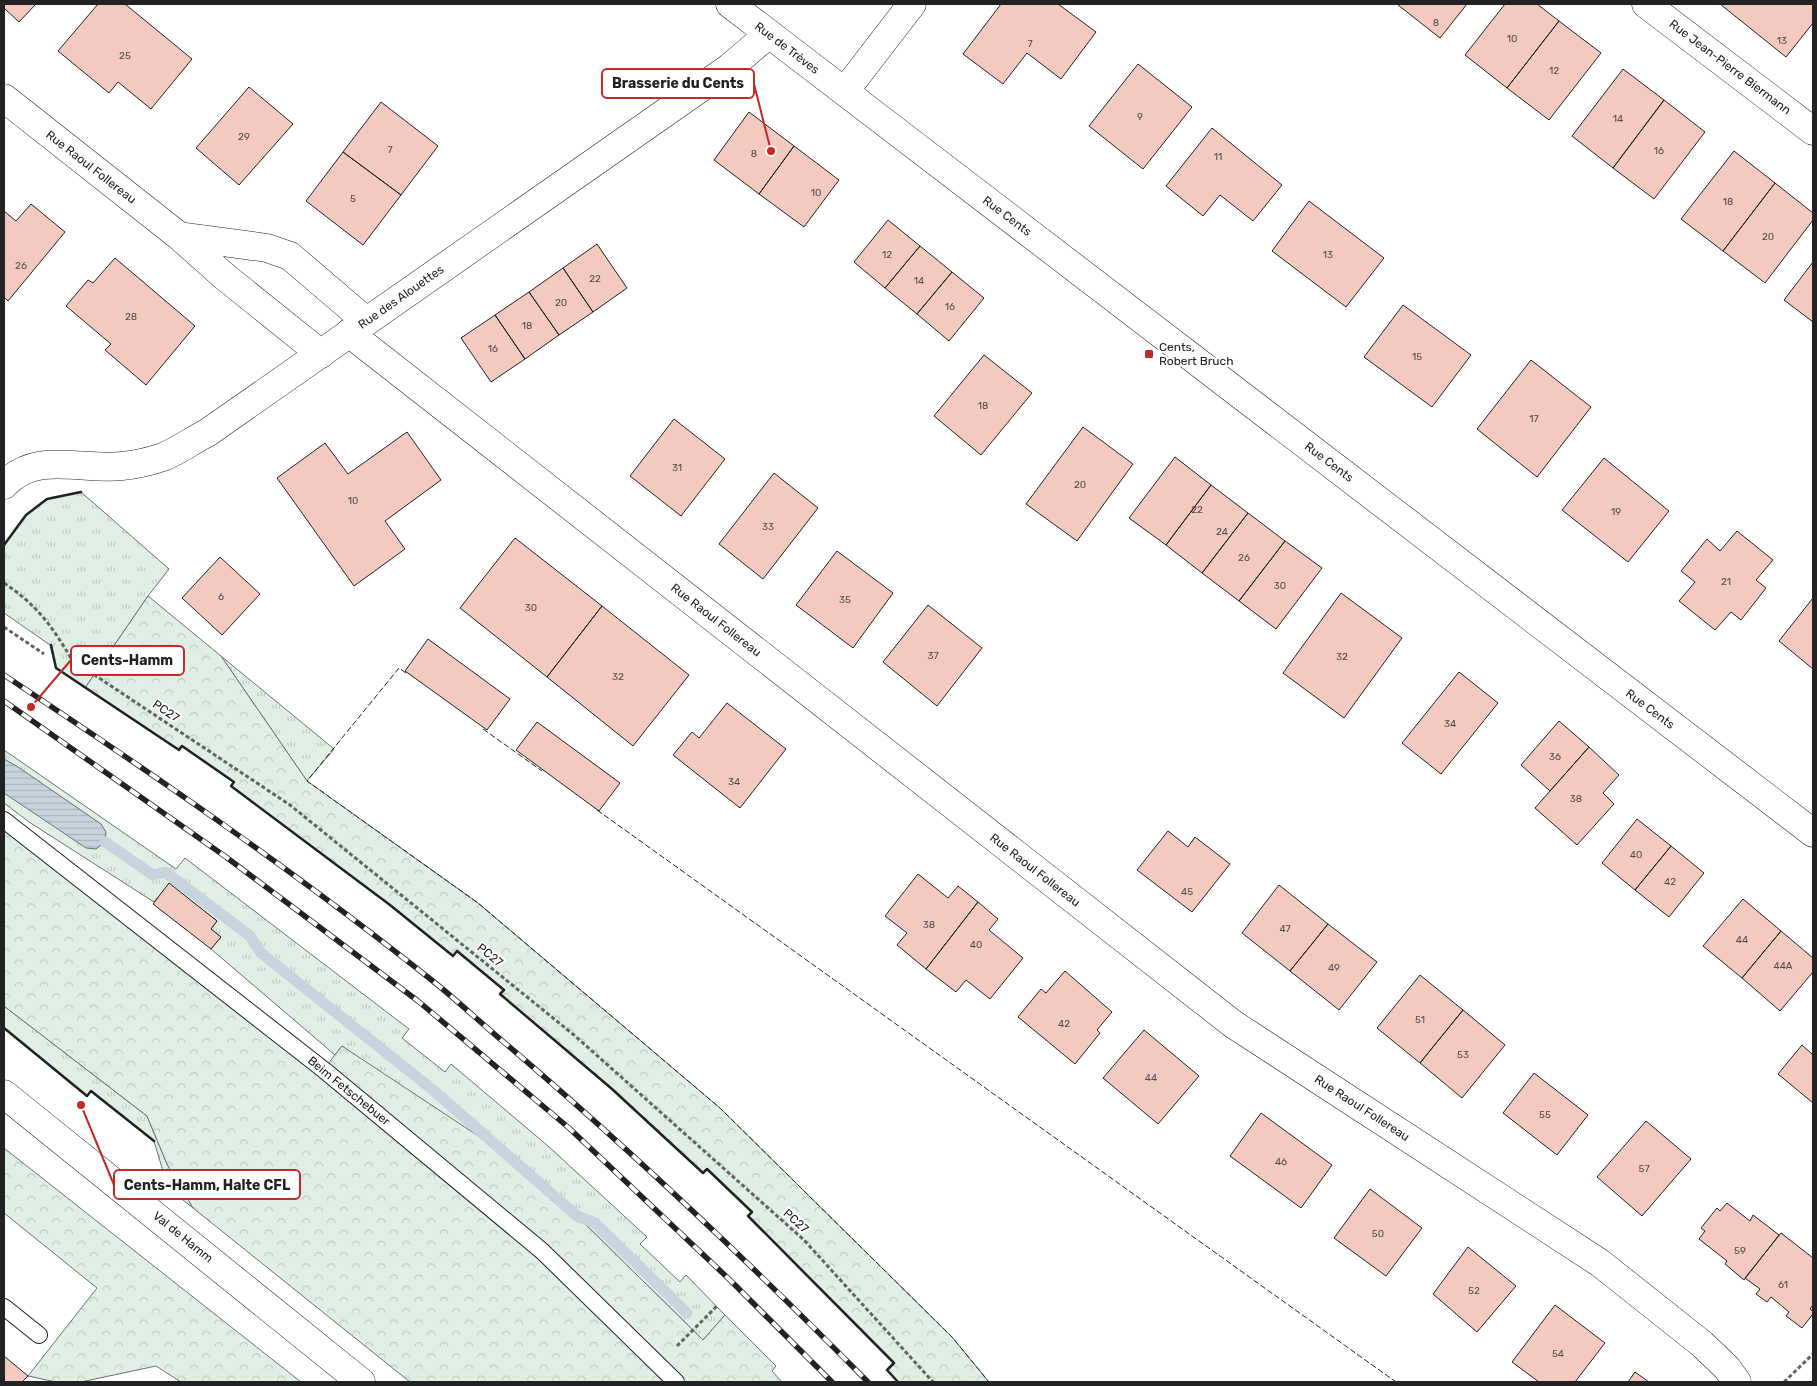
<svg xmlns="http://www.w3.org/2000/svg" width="1817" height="1386" font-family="Rubik,sans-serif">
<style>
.grass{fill:url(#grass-tufts);stroke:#6f6f6f}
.forest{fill:url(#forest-crowns);stroke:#6f6f6f}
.water{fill:url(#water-rules);stroke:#6f6f6f}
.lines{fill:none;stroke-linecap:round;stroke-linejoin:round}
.stream{stroke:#c7d3dd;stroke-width:11}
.building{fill:#f3c9c0;stroke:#222}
.service-casing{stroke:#222;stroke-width:18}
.minor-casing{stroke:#222;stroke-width:29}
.secondary-casing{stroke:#222;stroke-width:29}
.primary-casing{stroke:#222;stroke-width:29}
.path{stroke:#646464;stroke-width:3;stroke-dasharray:4 2.5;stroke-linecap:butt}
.service{stroke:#fff;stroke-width:16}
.minor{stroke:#fff;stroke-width:28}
.secondary{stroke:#fff;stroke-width:28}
.primary{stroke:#fff;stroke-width:28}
.rail-casing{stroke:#222;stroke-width:5.5}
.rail{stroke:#fff;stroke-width:4;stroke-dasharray:11;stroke-linecap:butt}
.fence{stroke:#222;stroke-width:1;stroke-dasharray:6 2.5;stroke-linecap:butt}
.wall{stroke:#222;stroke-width:2.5}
.poi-dot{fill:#c62828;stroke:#fff;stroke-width:2}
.labels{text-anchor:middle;stroke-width:4;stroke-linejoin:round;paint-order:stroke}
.number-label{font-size:10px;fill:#564c4a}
.street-label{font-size:12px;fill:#222;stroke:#fff}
.poi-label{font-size:12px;fill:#222;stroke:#fff;text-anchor:start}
.leader{fill:none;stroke:#c62828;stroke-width:2}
.callout-dot{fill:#c62828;stroke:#fff;stroke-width:2}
.callout{fill:#fff;stroke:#c62828;stroke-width:2}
.callout-label{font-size:14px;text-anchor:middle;font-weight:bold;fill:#222}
</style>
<defs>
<pattern id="grass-tufts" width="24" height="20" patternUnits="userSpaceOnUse" patternTransform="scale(1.25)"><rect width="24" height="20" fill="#e0efe3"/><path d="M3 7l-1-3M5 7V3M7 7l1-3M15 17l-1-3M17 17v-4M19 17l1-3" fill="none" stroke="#c0cdc2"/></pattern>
<pattern id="forest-crowns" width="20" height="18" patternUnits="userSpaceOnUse" patternTransform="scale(1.25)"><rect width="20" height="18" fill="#e0efe3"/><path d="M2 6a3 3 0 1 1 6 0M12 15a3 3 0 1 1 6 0" fill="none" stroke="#c0cdc2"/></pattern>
<pattern id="water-rules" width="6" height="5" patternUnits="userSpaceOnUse" patternTransform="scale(1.25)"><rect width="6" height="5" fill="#c7d3dd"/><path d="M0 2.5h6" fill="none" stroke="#abb5bd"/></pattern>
</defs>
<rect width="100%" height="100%" fill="#fff"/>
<path class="grass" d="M81 492 169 569 148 596 85 688 56 668 50 645 4 613V545L26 515 47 499Z
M221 656 334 749 307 781Z
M4 750 176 869 185 858 409 1029 402 1038 445 1072 451 1064 548 1146 647 1237 640 1244 680 1282 686 1275 725 1315 703 1340 577 1216 342 1046 335 1055 211 949 221 937 211 929 217 921 169 884 154 902 29 822 4 803Z
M4 1006 147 1116 167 1164 193 1208 168 1188 154 1141 91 1091 87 1096 4 1028Z"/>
<path class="forest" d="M148 596 221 656 307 781 478 903 720 1108 952 1337 989 1382H898L887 1370 894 1362 748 1216 752 1212 707 1169 703 1173 612 1089 500 994 504 989 457 951 453 956 390 905 231 786 233 782 182 746 179 750 85 688Z
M4 820 324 1069 342 1046 513 1159 577 1216 703 1340 725 1315 776 1366 772 1371 782 1382H410L193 1208 167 1164 147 1116 4 1006Z
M4 1148 301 1382H181L156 1366 81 1382H56L28 1376 97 1288 4 1213Z"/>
<path class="water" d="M4 759 18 767 101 824 106 832 105 842 96 849 86 848 4 793Z"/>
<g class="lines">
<path class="stream" d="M105 842 153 875 165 872 250 936 261 953 433 1090 577 1216 595 1223 687 1313"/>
</g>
<path class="building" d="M4 4H36L19 22 4 8Z
M98 4H125L192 59 151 109 118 82 109 93 58 51Z
M1001 4H1058L1096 32 1061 79 1027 53 1003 84 963 54Z
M1399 4H1467L1440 38 1398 5Z
M1505 4H1537L1559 21 1507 88 1465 55Z
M1720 4H1813V23L1786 57Z
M1559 21 1601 53 1549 120 1507 88Z
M1138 64 1192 107 1143 169 1089 126Z
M1623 69 1664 100 1613 168 1572 136Z
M249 87 293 124 239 185 196 148Z
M1664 100 1705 132 1654 199 1613 168Z
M381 102 438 146 401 195 343 152Z
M749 112 794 146 759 194 714 160Z
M1212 128 1282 185 1253 221 1220 195 1203 216 1166 186Z
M794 146 839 180 804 227 759 194Z
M1734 151 1775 183 1723 251 1681 219Z
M343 152 401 195 363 245 306 201Z
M1775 183 1813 213V220L1765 283 1723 251Z
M1309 201 1384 258 1346 307 1272 251Z
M31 204 65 232 8 301 4 297V211L16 221Z
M888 220 920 246 885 288 854 262Z
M597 244 627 288 593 312 563 268Z
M920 246 952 272 917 314 885 288Z
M115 258 195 326 146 385 105 350 111 344 66 306 88 280 93 283Z
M1813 262V322L1784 300Z
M563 268 593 312 559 335 529 292Z
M952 272 984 298 949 341 917 314Z
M529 292 559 335 525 359 495 315Z
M1403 305 1471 355 1432 407 1364 357Z
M495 315 525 359 491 382 461 338Z
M984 355 1032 393 981 455 934 416Z
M1531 360 1591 407 1537 477 1477 429Z
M674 419 725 459 681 516 630 476Z
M1083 427 1133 464 1077 541 1026 504Z
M407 432 441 480 385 521 405 549 354 586 277 478 325 443 348 474Z
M1175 457 1211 485 1166 545 1129 518Z
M1604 458 1669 511 1628 562 1562 510Z
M774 473 818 508 763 579 719 544Z
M1211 485 1248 513 1202 573 1166 545Z
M1248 513 1285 541 1239 601 1202 573Z
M1737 531 1773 560 1756 580 1766 588 1741 620 1731 612 1715 630 1679 601 1695 582 1681 571 1707 539 1720 551Z
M515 538 602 606 547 677 460 608Z
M1285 541 1322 568 1276 629 1239 601Z
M837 551 893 593 853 648 796 605Z
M220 557 260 594 222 635 182 598Z
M1341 593 1402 638 1344 718 1283 673Z
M1813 598V669L1779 641Z
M928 605 982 648 937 706 883 662Z
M602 606 689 675 633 746 547 677Z
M428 639 510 699 487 730 405 671Z
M1459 672 1498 703 1441 774 1402 743Z
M727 703 786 749 740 808 673 755 692 732 699 738Z
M1559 721 1589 747 1550 791 1521 765Z
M537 722 620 783 599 811 516 750Z
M1589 747 1619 775 1603 793 1614 804 1577 845 1535 808Z
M1637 819 1671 846 1635 890 1602 863Z
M1168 831 1188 847 1195 837 1230 864 1192 912 1137 870Z
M1671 846 1704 873 1669 917 1635 890Z
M918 874 948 898 958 886 978 902 926 969 897 945 907 933 885 916Z
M169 883 217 921 211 929 221 937 211 949 153 904Z
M1279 885 1328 924 1290 971 1242 933Z
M1743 899 1781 931 1742 978 1703 946Z
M978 902 998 919 989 930 1023 958 990 999 966 980 956 992 926 969Z
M1328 924 1377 962 1339 1010 1290 971Z
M1781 931 1813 958V972L1780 1011 1742 978Z
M1065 971 1112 1012 1097 1030 1100 1033 1075 1064 1018 1017 1041 989 1046 993Z
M1420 975 1463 1010 1420 1063 1377 1028Z
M1463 1010 1505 1045 1462 1098 1420 1063Z
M1144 1030 1199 1076 1158 1124 1103 1078Z
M1802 1045 1813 1055V1103L1778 1074Z
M1534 1073 1588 1115 1557 1155 1503 1113Z
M1261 1113 1332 1165 1301 1208 1230 1156Z
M1646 1121 1691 1159 1642 1216 1597 1177Z
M1370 1189 1422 1228 1386 1276 1334 1238Z
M1727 1203 1750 1221 1753 1215 1779 1235 1744 1280 1725 1264 1727 1261 1699 1239 1705 1231 1701 1228 1717 1208 1720 1211Z
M1781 1233 1813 1258V1305L1810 1309 1813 1311V1314L1802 1328 1786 1316 1789 1312 1771 1297 1767 1302 1756 1294 1760 1289 1745 1278Z
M1468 1247 1516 1286 1477 1332 1433 1294Z
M1555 1305 1605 1343 1575 1382H1539L1512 1362Z
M4 1356 28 1376 22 1382H4Z
M1635 1372 1649 1382H1628Z"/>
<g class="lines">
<defs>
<path id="service" d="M4 820 324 1070 542 1251 676 1382
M4 1307 39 1335"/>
<path id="minor" d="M1646 4 1813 131
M845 91 912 4
M4 98 179 236 224 276 321 354
M179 236 267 248 290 256 366 321
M349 333 1233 1024 1600 1263 1702 1344 1727 1368 1737 1382"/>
<path id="secondary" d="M4 485C36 450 82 471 122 466 135 465 151 461 163 457 178 451 193 440 207 433L729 68 769 34"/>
<path id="primary" d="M730 4 1813 833
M4 1094 361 1382"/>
</defs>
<use href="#service" class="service-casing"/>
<use href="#minor" class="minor-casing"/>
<use href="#secondary" class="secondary-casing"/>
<use href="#primary" class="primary-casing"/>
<path class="path" d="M4 583C37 605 52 626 72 660L290 805 574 1035 804 1240 933 1382
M4 627 44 654
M677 1346 717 1306
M1784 1382 1813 1354"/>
<use href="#service" class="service"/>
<use href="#minor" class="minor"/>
<use href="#secondary" class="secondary"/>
<use href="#primary" class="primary"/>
<defs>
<path id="rail" d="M4 675C150 772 296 872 434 982 459 1002 482 1024 506 1044 632 1151 752 1265 868 1382
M4 701 226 857 418 1001 569 1128 730 1280 832 1382"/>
</defs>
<use href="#rail" class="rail-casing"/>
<use href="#rail" class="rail"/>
<path class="fence" d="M406 673 399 668 307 781 478 903 720 1108 952 1337 989 1382
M483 729 542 771
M597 810 1396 1382"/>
<path class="wall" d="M4 545 26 515 47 499 81 492
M51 645 56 668 179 750 182 746 234 782 231 786 390 905 453 956 457 951 504 990 500 994 612 1089 703 1173 707 1169 752 1212 748 1216 894 1363 887 1370 898 1382
M4 1028 87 1096 91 1091 154 1141"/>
</g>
<rect class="poi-dot" x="1144" y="349" width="10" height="10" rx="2.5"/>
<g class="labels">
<g class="number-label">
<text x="1436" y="26">8</text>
<text x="1512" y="42">10</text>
<text x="1782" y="44">13</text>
<text x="1030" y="47">7</text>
<text x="125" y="59">25</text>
<text x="1554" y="74">12</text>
<text x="1140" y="120">9</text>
<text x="1618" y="122">14</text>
<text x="244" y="140">29</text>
<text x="390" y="153">7</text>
<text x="1659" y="154">16</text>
<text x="754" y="157">8</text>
<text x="1218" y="160">11</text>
<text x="816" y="196">10</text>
<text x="353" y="202">5</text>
<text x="1728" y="205">18</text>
<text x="1768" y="240">20</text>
<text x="887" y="258">12</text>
<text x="1328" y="258">13</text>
<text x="21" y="269">26</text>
<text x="595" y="282">22</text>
<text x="919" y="284">14</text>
<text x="561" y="306">20</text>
<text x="950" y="310">16</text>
<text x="131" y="320">28</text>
<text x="527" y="329">18</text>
<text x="493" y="352">16</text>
<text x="1417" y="360">15</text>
<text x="983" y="409">18</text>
<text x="1534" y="422">17</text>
<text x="677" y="471">31</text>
<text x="1080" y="488">20</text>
<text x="353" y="504">10</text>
<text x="1197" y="513">22</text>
<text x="1616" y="515">19</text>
<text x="768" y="530">33</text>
<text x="1222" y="535">24</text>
<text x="1244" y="561">26</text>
<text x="1726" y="585">21</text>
<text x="1280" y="589">30</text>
<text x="221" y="600">6</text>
<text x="845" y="603">35</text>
<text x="531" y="611">30</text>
<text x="933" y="659">37</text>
<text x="1342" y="660">32</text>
<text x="618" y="680">32</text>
<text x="1450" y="727">34</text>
<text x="1555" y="760">36</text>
<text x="734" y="785">34</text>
<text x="1576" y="802">38</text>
<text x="1636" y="858">40</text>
<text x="1670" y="885">42</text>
<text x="1187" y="895">45</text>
<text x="929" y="928">38</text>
<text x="1285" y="932">47</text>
<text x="1742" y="943">44</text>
<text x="976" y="948">40</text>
<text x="1783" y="969">44A</text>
<text x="1334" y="971">49</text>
<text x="1420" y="1023">51</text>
<text x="1064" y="1027">42</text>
<text x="1463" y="1058">53</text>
<text x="1151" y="1081">44</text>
<text x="1545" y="1118">55</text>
<text x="1281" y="1165">46</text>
<text x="1644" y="1172">57</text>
<text x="1378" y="1237">50</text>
<text x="1740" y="1254">59</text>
<text x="1783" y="1288">61</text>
<text x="1474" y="1294">52</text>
<text x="1558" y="1357">54</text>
</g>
<g class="street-label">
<text transform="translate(787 48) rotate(37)" y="4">Rue de Trèves</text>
<text transform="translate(1730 67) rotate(37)" y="4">Rue Jean-Pierre Biermann</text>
<text transform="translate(91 167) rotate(38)" y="4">Rue Raoul Follereau</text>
<text transform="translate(1007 216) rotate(37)" y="4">Rue Cents</text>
<text transform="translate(401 297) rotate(-35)" y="4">Rue des Alouettes</text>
<text transform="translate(1329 462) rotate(37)" y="4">Rue Cents</text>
<text transform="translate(716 620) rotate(38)" y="4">Rue Raoul Follereau</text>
<text transform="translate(1650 709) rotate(37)" y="4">Rue Cents</text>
<text transform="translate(166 711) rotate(34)" y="4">PC27</text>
<text transform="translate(1035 870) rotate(38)" y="4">Rue Raoul Follereau</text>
<text transform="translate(490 955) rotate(39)" y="4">PC27</text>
<text transform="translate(349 1091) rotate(39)" y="4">Beim Fetschebuer</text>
<text transform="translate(1362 1108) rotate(33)" y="4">Rue Raoul Follereau</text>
<text transform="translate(796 1221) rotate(42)" y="4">PC27</text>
<text transform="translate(183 1237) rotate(39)" y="4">Val de Hamm</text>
</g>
<g class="poi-label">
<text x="1159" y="351">Cents,<tspan x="1159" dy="14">Robert Bruch</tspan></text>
</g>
</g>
<path class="leader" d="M771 151L754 84M31 707L71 660M81 1105L114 1185"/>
<g class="callout-dot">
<circle cx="771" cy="151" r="5"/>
<circle cx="31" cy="707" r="5"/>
<circle cx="81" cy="1105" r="5"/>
</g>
<g class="callout">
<rect x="602" y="69" width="152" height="29" rx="5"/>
<rect x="71" y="646" width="113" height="29" rx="5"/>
<rect x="114" y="1170" width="186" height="29" rx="5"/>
</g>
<g class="callout-label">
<text x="678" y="88">Brasserie du Cents</text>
<text x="127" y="665">Cents-Hamm</text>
<text x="207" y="1190">Cents-Hamm, Halte CFL</text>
</g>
<rect width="1817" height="1386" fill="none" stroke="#222222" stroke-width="10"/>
</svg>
